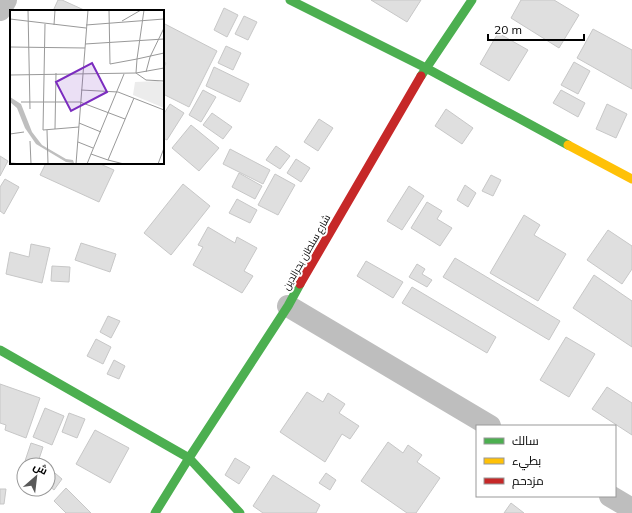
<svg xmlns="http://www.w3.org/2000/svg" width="632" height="513" font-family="Mulish,Cairo,sans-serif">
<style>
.building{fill:#dfdfdf;stroke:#c7c7c7}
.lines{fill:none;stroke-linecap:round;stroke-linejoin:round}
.street{stroke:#bebebe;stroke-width:22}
.fast{stroke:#4caf50;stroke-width:9}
.slow{stroke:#ffc107;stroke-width:9}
.jam{stroke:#c62828;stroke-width:9}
.labels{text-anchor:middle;stroke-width:4;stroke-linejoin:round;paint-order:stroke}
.street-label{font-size:10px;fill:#000;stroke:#fff}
.inset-road{fill:none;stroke:#999;stroke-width:1}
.view{fill:#7b2cbf;fill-opacity:0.15;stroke:#7b2cbf;stroke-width:2}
.inset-edge{fill:none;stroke:#000;stroke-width:2}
</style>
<rect width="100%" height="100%" fill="#fff"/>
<path class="building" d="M58 0H62L84 10V11H53Z
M371 0H421L407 22Z
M521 0H554L579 15 559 48 511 18Z
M224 8 238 15 227 37 214 30Z
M244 16 257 22 248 40 235 34Z
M163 23 217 51 189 107 163 94V69L166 63 163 62Z
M593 29 632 50V89L577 58Z
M498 33 528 50 509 81 480 64Z
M226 46 241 53 233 70 218 63Z
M574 62 590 71 578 94 561 85Z
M214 67 249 84 240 102 206 86Z
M203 90 216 97 201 122 189 115Z
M561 90 585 103 578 117 553 103Z
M170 104 184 113 167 140 163 138V115Z
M607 104 627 114 616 138 596 129Z
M446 109 473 128 462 144 435 126Z
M212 113 232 127 223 139 203 125Z
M319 119 333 128 318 151 304 142Z
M191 125 219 148 199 171 172 148Z
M276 146 290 156 280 169 266 160Z
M230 149 270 170 263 184 223 164Z
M0 156 8 161 0 176Z
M296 159 310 168 301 182 287 173Z
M46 163H98L114 170 99 202 40 175Z
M239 173 262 186 255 199 232 187Z
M275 174 295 185 278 215 258 205Z
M491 175 501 180 493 196 482 191Z
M5 179 19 187 4 214 0 211V187Z
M183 184 210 206 171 255 144 233Z
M465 185 476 193 468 207 457 200Z
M409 186 424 196 402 230 387 221Z
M237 199 257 210 250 223 229 213Z
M427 202 442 211 437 219 452 228 440 246 411 228Z
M524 215 540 225 534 235 566 254 538 301 490 273Z
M208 227 235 243 237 237 257 248 244 271 253 276 242 293 193 265 203 247 198 245Z
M608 230 632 246V269L622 284 587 260Z
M81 243 116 254 110 272 75 260Z
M31 244 50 248 42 283 6 274 10 252 29 257Z
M455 258 560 321 549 340 443 277Z
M366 261 403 282 393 298 357 276Z
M417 264 425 269 422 274 432 280 427 287 409 277Z
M52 266 70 267 69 282 51 281Z
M594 275 632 301V347L573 308Z
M412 287 496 337 487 353 402 303Z
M108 316 120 321 111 338 100 332Z
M566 337 595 354 569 397 540 380Z
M96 339 111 347 103 364 87 356Z
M114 360 125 366 119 379 107 374Z
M0 384 40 398 26 438 5 430 6 425 0 423Z
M607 387 632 403V435L592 409Z
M307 392 323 402 328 393 345 404 339 413 359 426 350 439 342 434 325 462 280 432Z
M45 408 64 416 52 445 33 437Z
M69 413 85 419 77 438 62 432Z
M95 430 129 448 110 483 76 464Z
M388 442 403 453 408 445 422 455 417 462 440 478 416 513H407L361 481Z
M31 443 43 447 37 465H28L24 464Z
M235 458 250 467 239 484 225 475Z
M49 468 62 479 54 490 48 485Z
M326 473 336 480 330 490 319 483Z
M273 475 320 505 316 513H263L253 506Z
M66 488 91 513H66L54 501Z
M0 489H6L4 504H0Z
M511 503 524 513H504Z"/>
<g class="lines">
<path class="street" d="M0 10 6 0
M288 306 490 426
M610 496 632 509"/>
<path class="fast" d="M290 0 426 68 568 145
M421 76 472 0
M0 350 189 458 240 513
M155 513 189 458 288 306 300 284"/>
<path class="slow" d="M568 145 632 179"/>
<path class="jam" d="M300 284 421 76"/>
</g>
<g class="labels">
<g class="street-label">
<text transform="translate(306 252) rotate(-60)" y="4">شارع سلطان بحرالدين</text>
</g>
</g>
<g transform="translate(10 10)">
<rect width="154" height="154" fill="#fff"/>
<path d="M148 71 154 73V98L123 85 125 72Z" fill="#ececec"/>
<path d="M0 87 11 94 22 122 32 135 56 149 63 150 64 153 56 152 26 134 15 118 7 98 0 92Z" fill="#bfbfbf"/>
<path class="inset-road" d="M18 0 20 99M134 0 127 49 154 43M0 9 76 18M112 11 131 0M35 14 33 120 69 117M44 15 45 0M76 15 154 9M75 34 154 29M0 37 75 38M136 62 140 47 154 18M126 63 136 70 154 71M126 63 154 58M0 65 126 63 127 49 100 54 99 0M71 80 108 82 154 100M11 92H70L115 109M69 113 91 122M45 119 46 63M37 120 38 154M0 124 14 122M20 131 21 154M68 132 83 138M81 144 114 64M0 153 13 154M66 154 78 0M77 154 81 144 98 150M114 154 98 150 124 88M148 154 154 138"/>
<path class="view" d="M82 53 97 82 61 101 46 72Z"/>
<rect width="154" height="154" class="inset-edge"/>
</g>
<rect x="476" y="425" width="140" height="72" fill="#ffffff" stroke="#999999"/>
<rect x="484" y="438" width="20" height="6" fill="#4caf50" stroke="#999999"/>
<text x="512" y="445" font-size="12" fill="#000000">سالك</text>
<rect x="484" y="458" width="20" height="6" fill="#ffc107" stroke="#999999"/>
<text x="512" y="465" font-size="12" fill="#000000">بطيء</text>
<rect x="484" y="478" width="20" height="6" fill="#c62828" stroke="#999999"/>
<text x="512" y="485" font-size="12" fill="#000000">مزدحم</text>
<g transform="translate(36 477) rotate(28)"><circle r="19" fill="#ffffff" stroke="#999999"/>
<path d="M0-3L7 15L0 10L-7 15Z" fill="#595959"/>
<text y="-6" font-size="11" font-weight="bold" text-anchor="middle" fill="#000000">ش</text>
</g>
<path d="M488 34v6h96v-6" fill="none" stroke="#000000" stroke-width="2"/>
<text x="494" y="34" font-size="12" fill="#000000" stroke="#ffffff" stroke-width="3" paint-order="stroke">20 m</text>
</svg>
